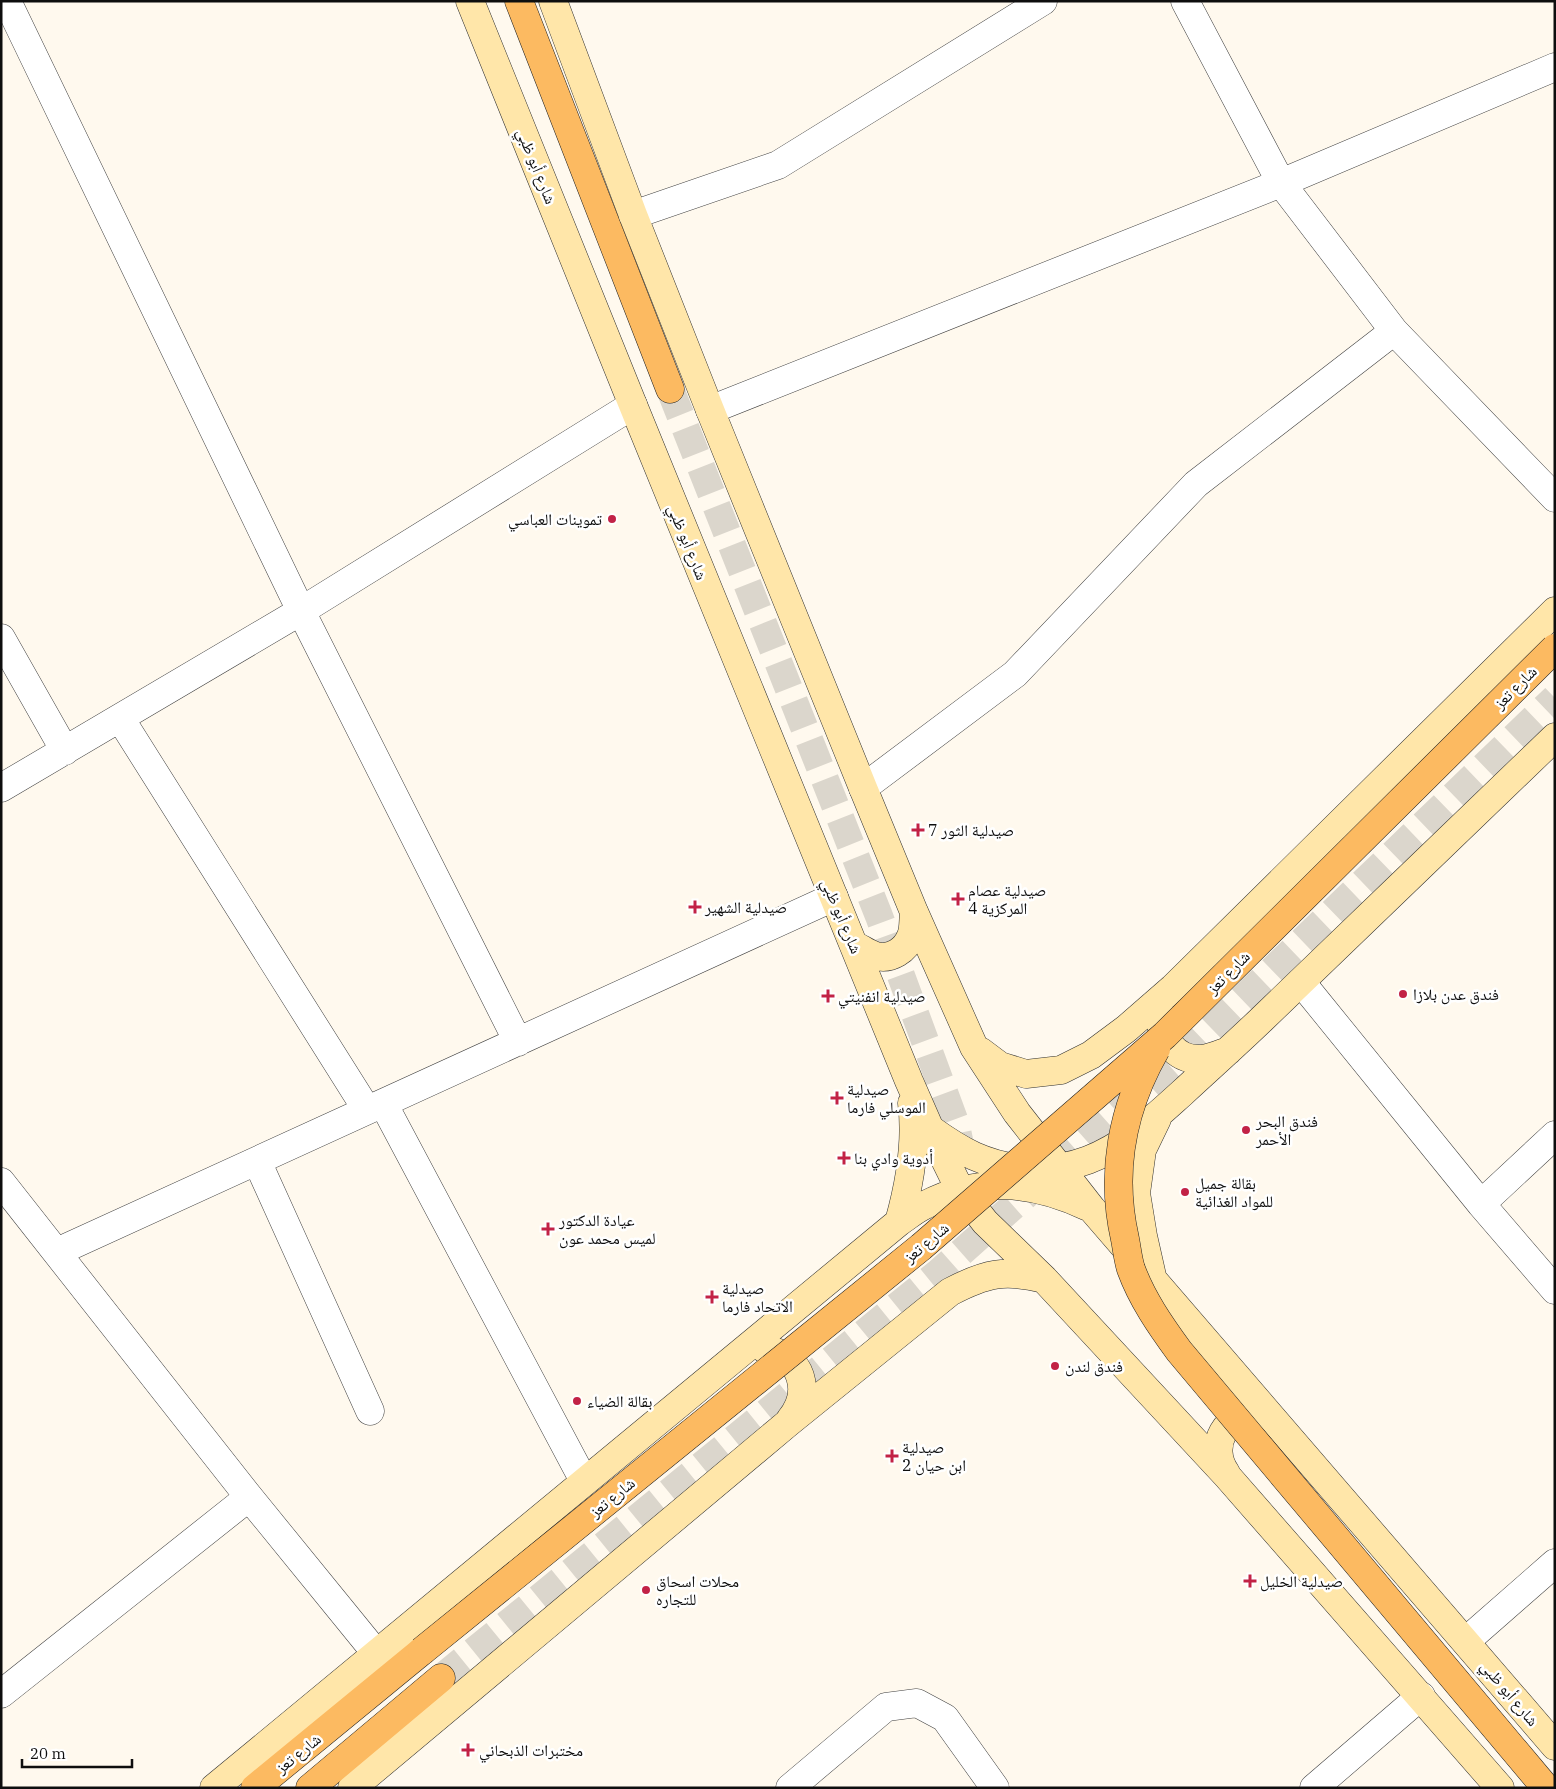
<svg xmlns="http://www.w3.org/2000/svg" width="1556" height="1789" font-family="'IBM Plex Serif','Noto Naskh Arabic',serif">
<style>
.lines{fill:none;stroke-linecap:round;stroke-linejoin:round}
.primary-tunnel{stroke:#dbd6cc;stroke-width:28;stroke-dasharray:28 14;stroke-linecap:butt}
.minor-casing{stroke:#414141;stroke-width:29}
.secondary-casing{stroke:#303030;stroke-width:29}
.primary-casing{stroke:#1f1f1f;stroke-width:29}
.minor{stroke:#fff;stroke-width:28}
.secondary{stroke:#ffe6a9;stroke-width:28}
.primary{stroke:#fcba61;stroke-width:28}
.primary-bridge-casing{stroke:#1f1f1f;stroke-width:29;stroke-linecap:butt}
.primary-bridge{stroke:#fcba61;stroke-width:28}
.poi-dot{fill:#c22246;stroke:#fff;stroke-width:2}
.labels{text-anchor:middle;stroke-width:5;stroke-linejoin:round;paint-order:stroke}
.street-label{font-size:16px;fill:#0e0e0e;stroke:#fff}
.poi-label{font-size:16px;fill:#0e0e0e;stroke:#fff;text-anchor:start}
</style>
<rect width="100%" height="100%" fill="#fff9ee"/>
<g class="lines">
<path class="primary-tunnel" d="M670 389 879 916 956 1125 964 1165 963 1205
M441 1678 939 1272 1186 1053 1555 698"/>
<defs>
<path id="minor" d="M7 1 301 611 518 1042
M1185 1 1281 183 1394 331 1555 498
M633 215 778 165 1043 1
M710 410 1281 183 1555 67
M1 638 65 751
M120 718 367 1110
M1 788 301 611 633 405
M863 788 1015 674 1196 484 1394 331
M1301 982 1481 1204 1555 1290
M383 1103 584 1481
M257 1161 370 1411
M1 1182 249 1497 376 1653
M1481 1204 1555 1135
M57 1252 834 897
M1466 1641 1555 1563
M1 1694 249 1497
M790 1788 886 1707 917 1703 945 1718 995 1788
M1314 1788 1421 1696"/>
<path id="secondary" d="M470 1 633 405 909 1081 930 1129 960 1190 985 1222 1044 1279 1228 1477 1500 1788
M553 1 633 215 710 410 863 788 914 912 974 1047 1017 1113 1092 1209 1555 1746
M854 945C861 948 868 954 876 956 891 960 906 950 911 936 914 929 913 920 914 912
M1160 1013C1160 1037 1174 1061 1202 1059 1211 1058 1220 1054 1228 1051
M980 1051 1000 1066 1026 1074 1061 1070 1091 1055 1126 1029 1173 988 1555 611
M930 1129C944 1139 959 1149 974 1156 1010 1172 1051 1174 1088 1160 1125 1146 1153 1119 1182 1093 1209 1068 1236 1044 1262 1019 1360 925 1457 831 1555 737
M899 1222C910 1183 917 1143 912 1103
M1152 1276 1143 1236 1136 1193 1142 1150 1157 1119
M765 1349C802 1355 813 1392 790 1420
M1226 1473C1207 1447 1226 1409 1260 1416
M214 1788 899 1222C908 1216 916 1209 925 1205 980 1176 1034 1181 1088 1207
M352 1788 788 1423 950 1292C986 1273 1005 1269 1044 1279"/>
<path id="primary" d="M519 1 670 389
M255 1788 422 1651
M310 1788 441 1678"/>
</defs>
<use href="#minor" class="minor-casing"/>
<use href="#secondary" class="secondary-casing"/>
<use href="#primary" class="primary-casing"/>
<use href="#minor" class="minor"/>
<use href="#secondary" class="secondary"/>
<use href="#primary" class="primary"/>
<defs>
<path id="primary-bridge" d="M1156 1049C1122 1108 1110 1173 1125 1239 1127 1249 1128 1260 1131 1269 1142 1299 1160 1325 1179 1351L1546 1788
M422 1651 921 1247 1165 1035 1555 648"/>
</defs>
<use href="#primary-bridge" class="primary-bridge-casing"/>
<use href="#primary-bridge" class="primary-bridge"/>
</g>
<g class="poi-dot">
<circle cx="612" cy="519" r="5"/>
<path d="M915.5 822.5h5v5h5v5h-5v5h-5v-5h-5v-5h5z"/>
<path d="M955.5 891.5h5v5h5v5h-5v5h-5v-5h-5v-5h5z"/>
<path d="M692.5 899.5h5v5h5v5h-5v5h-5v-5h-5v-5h5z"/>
<circle cx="1403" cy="994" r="5"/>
<path d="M825.5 988.5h5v5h5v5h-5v5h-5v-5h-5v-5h5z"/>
<path d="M834.5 1090.5h5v5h5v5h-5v5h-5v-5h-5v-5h5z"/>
<circle cx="1246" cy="1130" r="5"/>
<path d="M841.5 1150.5h5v5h5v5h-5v5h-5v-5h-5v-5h5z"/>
<circle cx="1185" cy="1192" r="5"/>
<path d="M545.5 1221.5h5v5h5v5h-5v5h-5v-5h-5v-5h5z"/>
<path d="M709.5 1289.5h5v5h5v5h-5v5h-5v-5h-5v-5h5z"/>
<circle cx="1055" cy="1366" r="5"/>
<circle cx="577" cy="1401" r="5"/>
<path d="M889.5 1448.5h5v5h5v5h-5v5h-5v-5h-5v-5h5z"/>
<path d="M1247.5 1573.5h5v5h5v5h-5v5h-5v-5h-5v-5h5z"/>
<circle cx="646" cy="1590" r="5"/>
<path d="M465.5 1742.5h5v5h5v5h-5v5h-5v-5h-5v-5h5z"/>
</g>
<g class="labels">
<g class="street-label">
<text transform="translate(537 166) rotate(68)" y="6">شارع أبو ظبي</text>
<text transform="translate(688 542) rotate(68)" y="6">شارع أبو ظبي</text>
<text transform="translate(1515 687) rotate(-45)" y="6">شارع تعز</text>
<text transform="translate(842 916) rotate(67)" y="6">شارع أبو ظبي</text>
<text transform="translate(1228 972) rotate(-45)" y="6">شارع تعز</text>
<text transform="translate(926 1242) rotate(-40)" y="6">شارع تعز</text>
<text transform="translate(612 1497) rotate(-39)" y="6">شارع تعز</text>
<text transform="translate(1510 1693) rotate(50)" y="6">شارع أبو ظبي</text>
<text transform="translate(298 1753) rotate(-39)" y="6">شارع تعز</text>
</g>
<g class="poi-label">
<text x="602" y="525" text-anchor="end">تموينات العباسي</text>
<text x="928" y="836">صيدلية الثور 7</text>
<text x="968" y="896">صيدلية عصام<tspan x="968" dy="18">المركزية 4</tspan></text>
<text x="705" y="913">صيدلية الشهير</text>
<text x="1413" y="1000">فندق عدن بلازا</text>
<text x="838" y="1002">صيدلية انفنيتي</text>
<text x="847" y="1095">صيدلية<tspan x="847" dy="18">الموسلي فارما</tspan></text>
<text x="1256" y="1127">فندق البحر<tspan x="1256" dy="18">الأحمر</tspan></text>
<text x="854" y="1164">أدوية وادي بنا</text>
<text x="1195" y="1189">بقالة جميل<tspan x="1195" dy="18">للمواد الغذائية</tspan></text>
<text x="559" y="1226">عيادة الدكتور<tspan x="559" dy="18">لميس محمد عون</tspan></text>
<text x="722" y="1294">صيدلية<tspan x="722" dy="18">الاتحاد فارما</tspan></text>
<text x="1065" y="1372">فندق لندن</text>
<text x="587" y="1407">بقالة الضياء</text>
<text x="902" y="1453">صيدلية<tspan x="902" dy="18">ابن حيان 2</tspan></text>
<text x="656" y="1587">محلات اسحاق<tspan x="656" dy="18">للتجاره</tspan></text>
<text x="1260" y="1587">صيدلية الخليل</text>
<text x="479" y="1756">مختبرات الذبحاني</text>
</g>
</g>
<rect width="1556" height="1789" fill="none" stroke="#0e0e0e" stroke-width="5"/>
<path d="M22 1759v8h110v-8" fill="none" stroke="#0e0e0e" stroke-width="2.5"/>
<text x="30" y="1759" font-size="15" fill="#0e0e0e" stroke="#ffffff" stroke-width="4" paint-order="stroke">20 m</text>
</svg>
